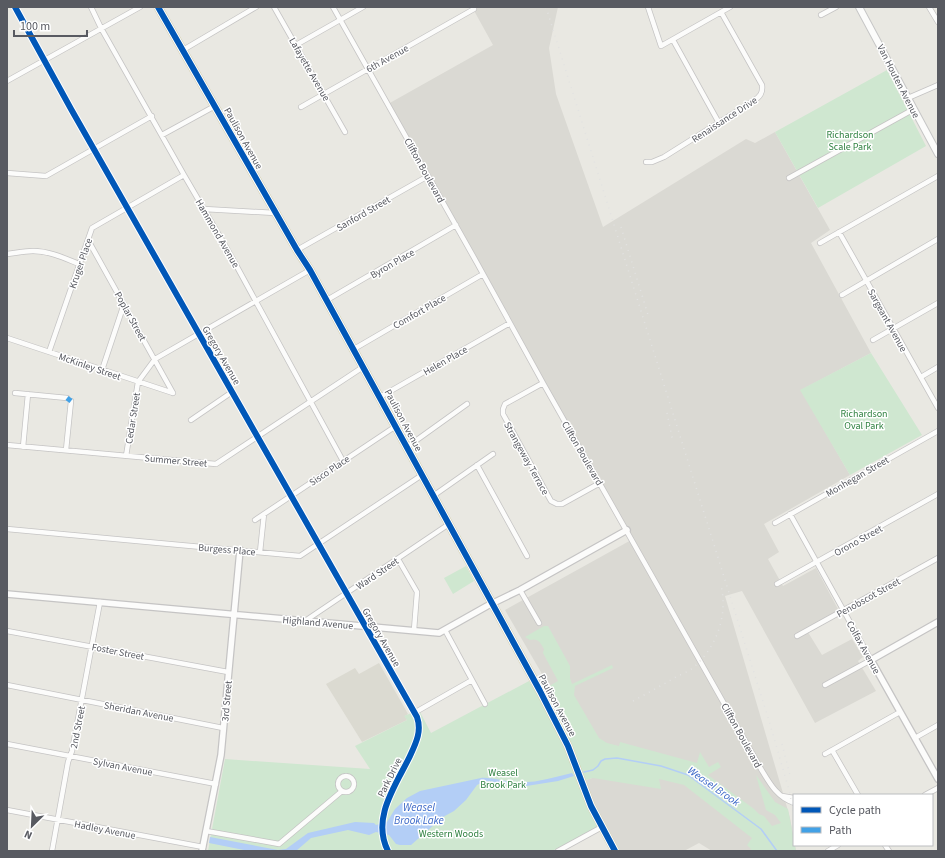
<svg xmlns="http://www.w3.org/2000/svg" width="945" height="858" font-family="'Source Sans 3',sans-serif">
<style>
.industrial{fill:#dad9d3}
.education{fill:#dbdad1}
.green{fill:#cfe7d0}
.water{fill:#b3cef6}
.lines{fill:none;stroke-linecap:round;stroke-linejoin:round}
.stream{stroke:#b3cef6;stroke-width:1.5}
.minor-casing{stroke:#c5c4c4;stroke-width:6}
.tertiary-casing{stroke:#c5c4c4;stroke-width:8}
.secondary-casing{stroke:#c7c7c7;stroke-width:8}
.primary-casing{stroke:#d2ceae;stroke-width:9}
.minor{stroke:#fcfcfb;stroke-width:4.5}
.tertiary{stroke:#fcfcfb;stroke-width:5.5}
.secondary{stroke:#fcfcfb;stroke-width:6}
.primary{stroke:#f2f1e5;stroke-width:7}
.rail{stroke:#e2e2e1;stroke-width:1.5;stroke-dasharray:1 5;stroke-linecap:butt}
.quiet{stroke:#42a1e6;stroke-width:5;stroke-dasharray:10 5;stroke-linecap:butt}
.cycleway-casing{stroke:#fff;stroke-width:8}
.cycleway{stroke:#0057b8;stroke-width:6}
.labels{text-anchor:middle;stroke-width:3;stroke-linejoin:round;paint-order:stroke}
.street-label{font-size:10px;fill:#585a61;stroke:#fff}
.park-label{font-size:10px;fill:#2f8140;stroke:#fff}
.water-label{font-size:11px;font-style:italic;fill:#3a67c7;stroke:#fff}
</style>
<rect width="100%" height="100%" fill="#e9e8e2"/>
<path class="industrial" d="M472 7H558L549 48 556 94 603 227 746 139 755 143 775 132 830 230 811 243 871 353 801 390 850 475 764 524 779 552 768 559 783 586 816 568 839 611 806 629 822 655 852 639 863 657 858 661 876 691 815 723 742 591 725 596 783 793 790 818 796 851H712L699 843 684 851H620L593 804 586 780 592 778 581 747 549 686 505 610 633 539 388 104 493 45Z"/>
<path class="education" d="M379 663 408 714 405 716 407 720 362 742 326 684 355 668 359 674Z"/>
<path class="green" d="M887 70 926 146 818 208 775 132Z
M871 353 922 435 850 475 800 390Z
M466 566 474 581 453 594 444 578Z
M544 626H548L570 666V678L572 684 612 665 613 668 575 686 574 695 599 738 607 743 619 746 620 742 697 763 700 752 709 767 718 762 721 767 708 775 754 809 759 814 764 816 772 826 781 823 775 815 766 810 756 775 775 802 788 809 796 851H749L751 849 747 845 752 838 684 785 659 779 661 789 593 778 582 781 602 827 552 851H208L225 759 370 769 355 746 407 720 404 716 419 710 431 733 529 681 567 742 544 689 558 681 543 653 544 649C540 642 538 638 530 640L525 637Z"/>
<path class="water" d="M572 773 574 776 558 781 520 787 489 781 481 783 477 785 466 800 454 811 443 817 411 845H400L396 844 389 835 376 832 369 835 348 830 311 838 296 851H249L209 843 210 837 278 850 286 849 308 833 355 822 374 823 376 825 387 822 395 809 407 798 420 791 481 778C493 777 503 782 515 782 534 784 554 777 572 773Z"/>
<g class="lines">
<path class="stream" d="M584 772 593 770 598 766 601 761 605 759 617 758 661 766 688 775 761 829 777 851"/>
<defs>
<path id="minor" d="M15 7 71 109 417 717C422 731 416 743 410 756 396 785 371 818 388 851
M91 7 101 28 184 175 230 254 343 461
M274 7 345 132
M333 7 477 263 543 383 761 769C770 784 777 797 794 803
M648 7 661 46 730 7
M929 7 938 22
M821 15 836 7
M673 40 719 123
M296 45 363 7
M183 50 256 7
M7 81 140 7
M908 98 938 85
M301 107 474 9 473 7
M162 135 215 106
M646 162H652L664 157 753 101C760 97 763 93 762 85L721 12
M7 173 46 176 152 116
M789 178 914 109
M204 209 275 213
M839 232 938 408
M88 240 173 393
M820 243 938 176
M297 250 428 176
M7 254C16 253 24 251 33 251 49 251 64 258 79 264
M842 295 938 239
M327 300 456 225
M7 338 173 393
M873 340 938 303
M354 349 483 274
M49 352 92 228 184 175
M102 370 124 304
M921 377 938 367
M543 383 505 404 503 409V414L551 501 557 504H562L600 483
M15 393 67 398
M380 397 510 323
M191 420 232 392
M7 445 216 464 363 367
M23 447 28 394
M407 447 467 404
M66 450 71 401
M126 456 138 382 155 359 310 270
M477 465 527 556
M433 496 493 454
M790 514 871 660 825 685
M255 520 396 426
M775 523 938 431
M7 529 300 556 422 475
M260 552 264 514
M398 559 417 592 414 630
M777 584 938 494
M520 590 539 623
M305 621 449 524
M445 630 485 704
M7 631 228 672
M797 636 938 558
M7 685 223 728
M414 713 472 680
M915 738 938 725
M7 744 216 784
M832 750 858 795
M825 754 900 712
M338 784a8 8 0 1 1 16 0a8 8 0 1 1-16 0Z
M925 795 938 788
M782 796 794 798
M7 810 203 847
M206 831 279 844 342 791
M885 845 889 851
M52 851 68 762 72 751 100 602
M558 851 602 827
M828 851 838 845"/>
<path id="tertiary" d="M7 594 439 633 487 606 520 590 627 530
M938 622 871 660 938 779
M202 851 221 755 240 550"/>
<path id="secondary" d="M859 7 938 154"/>
<path id="primary" d="M158 7 297 250 310 270 540 691 568 746 591 806 615 851"/>
</defs>
<use href="#minor" class="minor-casing"/>
<use href="#tertiary" class="tertiary-casing"/>
<use href="#secondary" class="secondary-casing"/>
<use href="#primary" class="primary-casing"/>
<use href="#minor" class="minor"/>
<use href="#tertiary" class="tertiary"/>
<use href="#secondary" class="secondary"/>
<use href="#primary" class="primary"/>
<path class="rail" d="M546 7 770 724 789 790 794 815
M621 227 649 318
M667 413 673 442
M633 701C648 693 662 685 676 677 682 674 690 671 695 666 717 646 728 615 721 585
M782 744 791 779
M799 845 800 851
M806 845 807 851"/>
<path class="quiet" d="M67 398 71 401"/>
<defs>
<path id="cycleway" d="M15 7 71 109 417 717C422 731 416 743 410 756 396 785 371 818 388 851
M158 7 297 250 310 270 540 691 568 746 591 806 615 851"/>
</defs>
<use href="#cycleway" class="cycleway-casing"/>
<use href="#cycleway" class="cycleway"/>
</g>
<g class="labels">
<g class="street-label">
<text transform="translate(387 58) rotate(-29)" y="4">6th Avenue</text>
<text transform="translate(310 69) rotate(60)" y="4">Lafayette Avenue</text>
<text transform="translate(899 81) rotate(63)" y="4">Van Houten Avenue</text>
<text transform="translate(724 119) rotate(-33)" y="4">Renaissance Drive</text>
<text transform="translate(244 138) rotate(61)" y="4">Paulison Avenue</text>
<text transform="translate(425 170) rotate(61)" y="4">Clifton Boulevard</text>
<text transform="translate(363 213) rotate(-30)" y="4">Sanford Street</text>
<text transform="translate(218 233) rotate(60)" y="4">Hammond Avenue</text>
<text transform="translate(80 263) rotate(-71)" y="4">Kruger Place</text>
<text transform="translate(392 263) rotate(-30)" y="4">Byron Place</text>
<text transform="translate(419 311) rotate(-30)" y="4">Comfort Place</text>
<text transform="translate(131 316) rotate(61)" y="4">Poplar Street</text>
<text transform="translate(888 320) rotate(61)" y="4">Sargeant Avenue</text>
<text transform="translate(222 355) rotate(60)" y="4">Gregory Avenue</text>
<text transform="translate(445 360) rotate(-30)" y="4">Helen Place</text>
<text transform="translate(90 366) rotate(19)" y="4">McKinley Street</text>
<text transform="translate(132 418) rotate(-81)" y="4">Cedar Street</text>
<text transform="translate(404 420) rotate(62)" y="4">Paulison Avenue</text>
<text transform="translate(583 453) rotate(60)" y="4">Clifton Boulevard</text>
<text transform="translate(527 458) rotate(61)" y="4">Strangeway Terrace</text>
<text transform="translate(176 460) rotate(5)" y="4">Summer Street</text>
<text transform="translate(329 470) rotate(-34)" y="4">Sisco Place</text>
<text transform="translate(857 476) rotate(-30)" y="4">Monhegan Street</text>
<text transform="translate(858 540) rotate(-29)" y="4">Orono Street</text>
<text transform="translate(227 549) rotate(5)" y="4">Burgess Place</text>
<text transform="translate(377 573) rotate(-34)" y="4">Ward Street</text>
<text transform="translate(868 597) rotate(-29)" y="4">Penobscot Street</text>
<text transform="translate(318 622) rotate(5)" y="4">Highland Avenue</text>
<text transform="translate(382 637) rotate(60)" y="4">Gregory Avenue</text>
<text transform="translate(864 647) rotate(61)" y="4">Colfax Avenue</text>
<text transform="translate(118 651) rotate(11)" y="4">Foster Street</text>
<text transform="translate(226 701) rotate(-85)" y="4">3rd Street</text>
<text transform="translate(558 705) rotate(62)" y="4">Paulison Avenue</text>
<text transform="translate(139 711) rotate(11)" y="4">Sheridan Avenue</text>
<text transform="translate(77 727) rotate(-79)" y="4">2nd Street</text>
<text transform="translate(742 735) rotate(61)" y="4">Clifton Boulevard</text>
<text transform="translate(123 766) rotate(11)" y="4">Sylvan Avenue</text>
<text transform="translate(389 777) rotate(-64)" y="4">Park Drive</text>
<text transform="translate(105 829) rotate(11)" y="4">Hadley Avenue</text>
</g>
<g class="park-label">
<text x="850" y="138">Richardson<tspan x="850" dy="12">Scale Park</tspan></text>
<text x="864" y="417">Richardson<tspan x="864" dy="12">Oval Park</tspan></text>
<text x="503" y="776">Weasel<tspan x="503" dy="12">Brook Park</tspan></text>
<text x="451" y="837">Western Woods</text>
</g>
<g class="water-label">
<text transform="translate(714 786) rotate(35)" y="4">Weasel Brook</text>
<text x="419" y="811">Weasel<tspan x="419" dy="13">Brook Lake</tspan></text>
</g>
</g>
<rect width="945" height="858" fill="none" stroke="#585a61" stroke-width="16"/>
<rect x="793" y="794" width="140" height="52" fill="#ffffff" stroke="#bcbdc0"/>
<rect x="801" y="807" width="20" height="6" fill="#0057b8" stroke="#bcbdc0"/>
<text x="829" y="814" font-size="12" fill="#585a61">Cycle path</text>
<rect x="801" y="827" width="20" height="6" fill="#42a1e6" stroke="#bcbdc0"/>
<text x="829" y="834" font-size="12" fill="#585a61">Path</text>
<g transform="translate(32 826) rotate(204)" stroke="#ffffff" stroke-width="3" paint-order="stroke">
<path d="M0-3L7 15L0 10L-7 15Z" fill="#585a61"/>
<text y="-6" font-size="11" font-weight="bold" text-anchor="middle" fill="#585a61">N</text>
</g>
<path d="M14 30v6h73v-6" fill="none" stroke="#585a61" stroke-width="2"/>
<text x="20" y="30" font-size="12" fill="#585a61" stroke="#ffffff" stroke-width="3" paint-order="stroke">100 m</text>
</svg>
